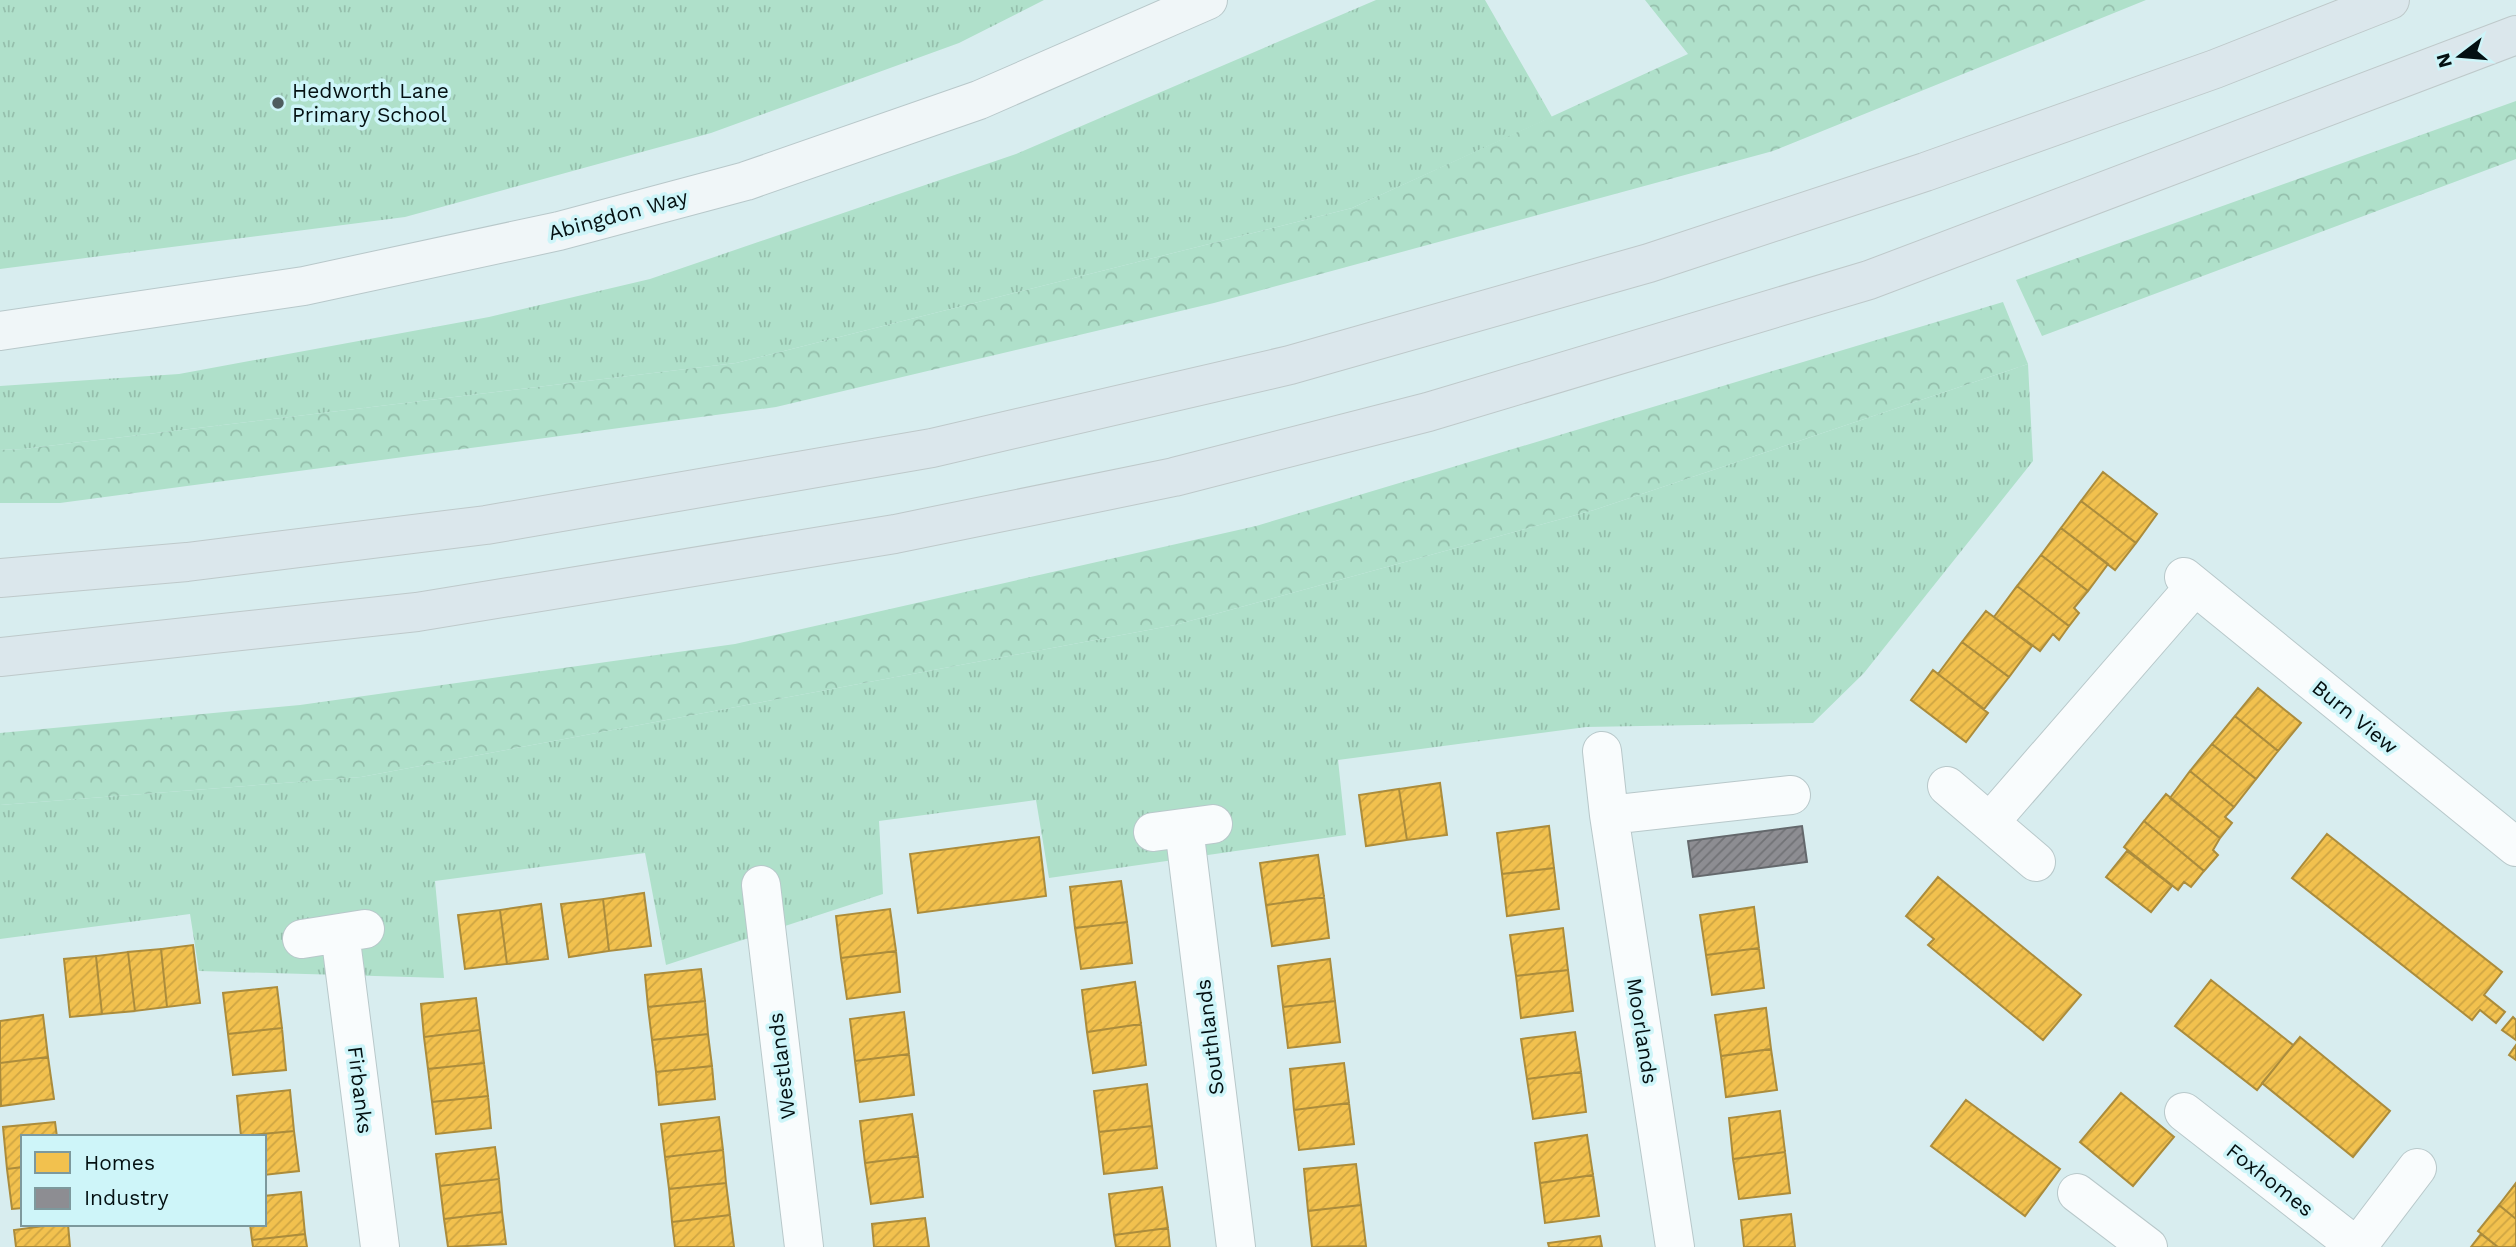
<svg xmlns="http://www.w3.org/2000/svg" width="2516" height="1247" font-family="'Work Sans',sans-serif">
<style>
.grass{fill:url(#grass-tufts)}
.forest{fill:url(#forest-crowns)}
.homes{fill:url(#homes-hatch);stroke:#ab8c3c;stroke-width:2}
.industry{fill:url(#industry-hatch);stroke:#64686c;stroke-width:2}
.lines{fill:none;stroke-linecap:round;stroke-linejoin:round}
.street-casing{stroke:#b8c8ca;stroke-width:40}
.secondary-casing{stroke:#b8c8ca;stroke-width:40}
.highway-casing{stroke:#bec9ca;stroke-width:40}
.street{stroke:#f9fcfd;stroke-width:38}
.secondary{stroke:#f0f6f8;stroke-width:38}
.highway{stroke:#dbe7ec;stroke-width:38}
.poi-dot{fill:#4e5d5f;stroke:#cef5f9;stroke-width:2.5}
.labels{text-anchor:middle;stroke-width:7;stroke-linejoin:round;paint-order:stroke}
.poi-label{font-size:21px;fill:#041012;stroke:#cef5f9;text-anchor:start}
.street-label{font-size:21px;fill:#041012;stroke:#cef5f9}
</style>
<defs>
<pattern id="grass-tufts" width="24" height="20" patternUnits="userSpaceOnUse" patternTransform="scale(1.75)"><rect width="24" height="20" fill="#afe0ca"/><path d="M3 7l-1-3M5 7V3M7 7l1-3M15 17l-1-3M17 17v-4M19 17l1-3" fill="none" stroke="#95bfac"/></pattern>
<pattern id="forest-crowns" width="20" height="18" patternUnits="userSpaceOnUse" patternTransform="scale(1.75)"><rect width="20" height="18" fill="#afe0ca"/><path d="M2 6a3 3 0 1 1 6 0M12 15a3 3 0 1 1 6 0" fill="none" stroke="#95bfac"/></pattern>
<pattern id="homes-hatch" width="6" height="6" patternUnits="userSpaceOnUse" patternTransform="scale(1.75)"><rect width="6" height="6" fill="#f2c14e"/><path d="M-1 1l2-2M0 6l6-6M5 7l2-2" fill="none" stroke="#cea543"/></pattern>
<pattern id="industry-hatch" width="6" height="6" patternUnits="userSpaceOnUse" patternTransform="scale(1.75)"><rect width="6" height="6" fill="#8d8d92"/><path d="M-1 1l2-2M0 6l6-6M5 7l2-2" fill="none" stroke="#717276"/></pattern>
</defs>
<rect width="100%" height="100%" fill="#d8edef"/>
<path class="grass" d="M0 0H1044L959 43 711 133 405 217 0 269Z
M1376 0H1485L1552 117 1352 208 736 363 23 449 0 450V386L179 374 489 317 650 279 1016 154Z
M2028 364 2033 461 1864 673 1813 723 1586 727 1338 760 1346 835 1049 878 1036 800 879 821 883 894 666 965 645 853 435 881 444 978 199 971 190 914 0 939V805L361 777 1175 625 1594 510Z"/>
<path class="forest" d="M1645 0H2146L1773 151 1214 303 776 407 60 503H0V450L23 449 736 363 1352 208 1688 54Z
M2516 101V159L2042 336 2016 280Z
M2003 302 2028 364 1594 510 1175 625 361 777 0 805V733L300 705 735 644 1256 526Z"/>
<path class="homes" d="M2103 472 2157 514 2136 543 2081 501Z
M2081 501 2136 543 2115 570 2061 528Z
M2061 528 2108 564 2088 591 2041 555Z
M2041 555 2088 591 2074 608 2079 613 2069 626 2017 586Z
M2017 586 2069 626 2059 640 2053 634 2040 651 1994 617Z
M1986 611 2032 646 2009 677 1962 642Z
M1962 642 2009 677 1984 709 1938 674Z
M1933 670 1988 713 1966 742 1911 700Z
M2258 688 2301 723 2278 751 2235 716Z
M2235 716 2278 751 2256 779 2212 744Z
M2212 744 2256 779 2234 807 2190 771Z
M2190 771 2234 807 2225 817 2232 823 2220 838 2170 798Z
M1440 783 1447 835 1407 840 1399 789Z
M1399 789 1407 840 1366 846 1359 795Z
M2166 794 2220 838 2213 850 2218 855 2204 871 2144 821Z
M2144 821 2204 871 2191 887 2184 882 2178 890 2124 847Z
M1549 826 1554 868 1502 874 1497 833Z
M2327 834 2502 972 2484 995 2505 1012 2496 1023 2480 1010 2472 1020 2292 878Z
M1039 837 1046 896 918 913 910 854Z
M2127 851 2172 886 2151 912 2106 877Z
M1318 855 1324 897 1266 905 1260 863Z
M1554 868 1559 909 1507 916 1502 874Z
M1938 877 2081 995 2043 1040 1928 945 1934 939 1906 916Z
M1121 881 1127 922 1075 928 1070 887Z
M644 893 651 946 609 951 603 899Z
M1324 897 1329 938 1272 946 1266 905Z
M603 899 609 951 569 957 561 904Z
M541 904 548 959 507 964 500 910Z
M1754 907 1759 948 1706 955 1700 915Z
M890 909 896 951 841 958 836 916Z
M500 910 507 964 465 969 458 915Z
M1127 922 1132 963 1081 969 1075 928Z
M1563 928 1568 970 1516 976 1510 935Z
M193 945 200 1003 167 1007 161 949Z
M1759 948 1764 988 1712 995 1706 955Z
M161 949 167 1007 135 1011 128 952Z
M896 951 900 992 847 999 841 958Z
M128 952 135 1011 102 1014 96 956Z
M96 956 102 1014 70 1017 64 959Z
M1330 959 1335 1001 1283 1007 1278 966Z
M701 969 705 1001 648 1007 645 975Z
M1568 970 1573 1011 1521 1018 1516 976Z
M2211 980 2293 1045 2257 1090 2175 1026Z
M1135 982 1141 1024 1087 1032 1082 990Z
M277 987 282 1028 228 1034 223 993Z
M476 998 480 1030 424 1037 421 1004Z
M705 1001 708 1034 652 1040 648 1007Z
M1335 1001 1340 1042 1288 1048 1283 1007Z
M1766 1008 1771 1049 1721 1056 1715 1015Z
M904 1012 909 1054 855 1061 850 1019Z
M43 1015 48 1057 0 1063V1021Z
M2513 1017 2516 1020V1040L2502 1030Z
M1141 1024 1146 1065 1093 1073 1087 1032Z
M282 1028 286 1070 233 1075 228 1034Z
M480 1030 484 1063 428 1069 424 1037Z
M1575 1032 1581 1072 1527 1079 1521 1039Z
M708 1034 712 1066 656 1072 652 1040Z
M2300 1037 2390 1111 2353 1157 2262 1083Z
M2516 1045V1060L2509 1055Z
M1771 1049 1777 1090 1726 1097 1721 1056Z
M909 1054 914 1095 860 1102 855 1061Z
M48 1057 54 1099 1 1106 0 1063Z
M484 1063 488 1096 432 1102 428 1069Z
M1344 1063 1349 1103 1294 1110 1290 1069Z
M712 1066 715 1099 659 1105 656 1072Z
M1581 1072 1586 1112 1533 1119 1527 1079Z
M1147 1084 1152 1126 1099 1132 1094 1091Z
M290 1090 294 1131 241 1136 237 1096Z
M2121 1093 2174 1137 2133 1186 2080 1142Z
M488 1096 491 1128 436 1134 432 1102Z
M1966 1100 2060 1169 2025 1216 1931 1146Z
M1349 1103 1354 1144 1299 1150 1294 1110Z
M1780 1111 1785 1152 1733 1159 1729 1118Z
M912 1114 918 1156 865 1163 860 1121Z
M719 1117 723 1150 665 1157 661 1124Z
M55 1122 57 1137H23V1167L7 1169 3 1127Z
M1152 1126 1157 1168 1104 1174 1099 1132Z
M294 1131 299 1171 264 1175V1137L241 1136Z
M1587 1135 1593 1175 1540 1183 1535 1143Z
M495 1147 499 1179 440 1186 436 1154Z
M723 1150 726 1183 669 1189 665 1157Z
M1785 1152 1790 1193 1739 1199 1733 1159Z
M918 1156 923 1197 871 1204 865 1163Z
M1356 1164 1361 1205 1308 1211 1304 1169Z
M23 1167V1208L12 1209 7 1169Z
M1593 1175 1599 1216 1545 1223 1540 1183Z
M499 1179 502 1212 444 1219 440 1186Z
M726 1183 730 1215 672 1222 669 1189Z
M2516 1183V1219L2499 1205Z
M1162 1187 1168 1228 1114 1235 1109 1194Z
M301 1192 305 1234 252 1240 250 1224H264V1196Z
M1361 1205 1366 1246 1312 1247 1308 1211Z
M2499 1205 2516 1219V1247H2498L2478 1231Z
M502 1212 506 1244 448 1247 444 1219Z
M1791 1214 1795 1247H1744L1741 1220Z
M730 1215 734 1247H675L672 1222Z
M925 1218 929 1247H874L872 1224Z
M58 1224H68L70 1247H16L14 1230Z
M1168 1228 1170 1247H1116L1114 1235Z
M305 1234 307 1247H253L252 1240Z
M2481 1234 2498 1247H2471Z
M1600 1236 1602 1247H1549L1548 1243Z"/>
<path class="industry" d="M1802 826 1807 862 1693 877 1688 841Z"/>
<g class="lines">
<defs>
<path id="street" d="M2184 577 2516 847
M1602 751 1609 815
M1947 786 2036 862
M1990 822 2195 586
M1184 828 1236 1247
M1153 832 1213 824
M761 885 804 1247
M340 933 380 1247
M302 939 365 929
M2184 1112 2357 1247
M2077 1193 2148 1247
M1675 1247 1609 815 1791 795
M2357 1247 2417 1168"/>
<path id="secondary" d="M0 331 304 286 559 231 746 181 979 100 1208 0"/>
<path id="highway" d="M0 578 187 562 486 525 932 448 1290 365 1649 263 1925 172 2215 69 2390 0
M0 657 417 612 895 534 1174 477 1428 412 1869 280 2516 35"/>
</defs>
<use href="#street" class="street-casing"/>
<use href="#secondary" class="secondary-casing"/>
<use href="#highway" class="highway-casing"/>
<use href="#street" class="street"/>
<use href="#secondary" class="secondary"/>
<use href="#highway" class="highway"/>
</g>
<circle class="poi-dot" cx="278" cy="103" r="7"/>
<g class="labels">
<g class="poi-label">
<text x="292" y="98">Hedworth Lane<tspan x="292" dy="24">Primary School</tspan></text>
</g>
<g class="street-label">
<text transform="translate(618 215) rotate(-15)" y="7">Abingdon Way</text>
<text transform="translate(2355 717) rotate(39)" y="7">Burn View</text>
<text transform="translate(1642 1031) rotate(81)" y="7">Moorlands</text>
<text transform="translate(1210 1037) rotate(-97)" y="7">Southlands</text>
<text transform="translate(782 1066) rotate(-97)" y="7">Westlands</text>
<text transform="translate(360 1090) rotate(83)" y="7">Firbanks</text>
<text transform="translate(2270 1180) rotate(38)" y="7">Foxhomes</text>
</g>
</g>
<rect x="21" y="1135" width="245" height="91" fill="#cef5f9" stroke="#7d999d" stroke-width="2"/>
<rect x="35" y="1152" width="35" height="21" fill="#f2c14e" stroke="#7d999d" stroke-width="2"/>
<text x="84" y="1170" font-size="21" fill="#041012">Homes</text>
<rect x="35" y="1188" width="35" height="21" fill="#8d8d92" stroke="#7d999d" stroke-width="2"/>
<text x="84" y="1205" font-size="21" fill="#041012">Industry</text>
<g transform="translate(2460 56) rotate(254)" stroke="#cef5f9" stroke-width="5" paint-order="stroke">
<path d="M0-5L12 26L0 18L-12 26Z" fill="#041012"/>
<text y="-10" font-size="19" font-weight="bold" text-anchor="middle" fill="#041012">N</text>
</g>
</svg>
